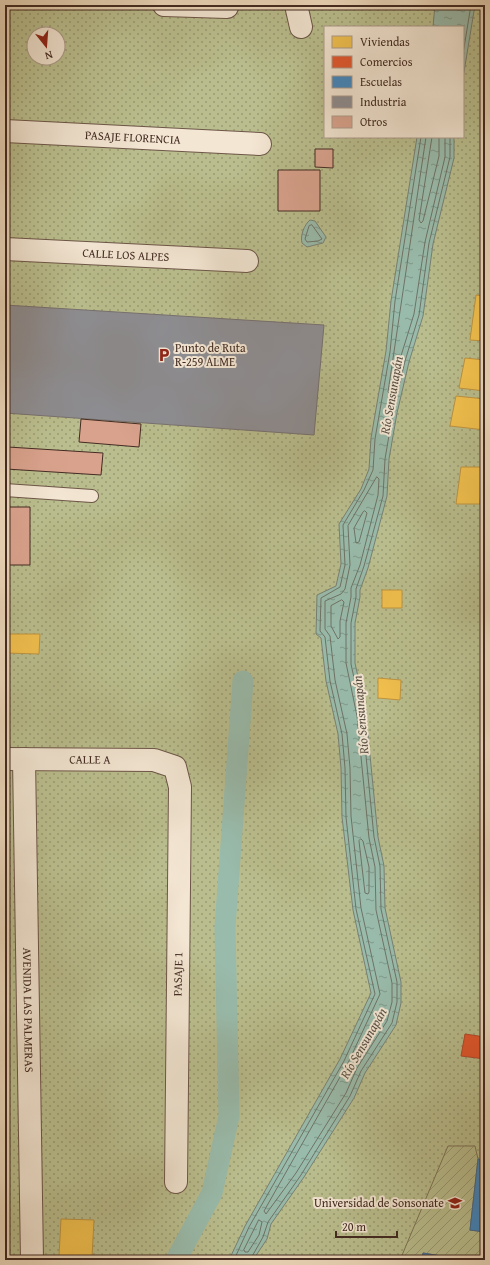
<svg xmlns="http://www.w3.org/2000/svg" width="490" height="1265" font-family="'Gentium Book Plus',serif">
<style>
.park{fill:url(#park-dots);stroke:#7e7458;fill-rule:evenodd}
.garden{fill:url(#garden-furrows);stroke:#7e7458}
.water{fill:url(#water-ripples);stroke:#778174}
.homes{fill:#f2c14e;stroke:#be9441}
.shops{fill:#e4572e;stroke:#b44a2a}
.schools{fill:#3f88c5;stroke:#406c94}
.industry{fill:#8d8d92;stroke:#777070}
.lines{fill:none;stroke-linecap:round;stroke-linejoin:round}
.shore{stroke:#6e7366;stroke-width:1}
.canal{stroke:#99bbab;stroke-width:21}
.building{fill:#d9a28d;stroke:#432b22}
.service-casing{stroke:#6d5648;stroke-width:14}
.minor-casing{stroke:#6d5648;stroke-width:24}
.service{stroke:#f3e6d3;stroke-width:12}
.minor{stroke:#f3e6d3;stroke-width:22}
.labels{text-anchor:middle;stroke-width:4;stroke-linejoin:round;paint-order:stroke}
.street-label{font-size:12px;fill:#432b22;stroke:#f3e6d3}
.poi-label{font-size:12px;fill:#432b22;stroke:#f3e6d3;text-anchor:start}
.water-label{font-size:13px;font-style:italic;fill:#584f44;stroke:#f3e6d3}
</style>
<defs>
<pattern id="park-dots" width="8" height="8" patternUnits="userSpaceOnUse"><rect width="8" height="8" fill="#babe8e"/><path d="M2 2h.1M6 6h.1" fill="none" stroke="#999b74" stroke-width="1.8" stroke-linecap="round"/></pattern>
<pattern id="garden-furrows" width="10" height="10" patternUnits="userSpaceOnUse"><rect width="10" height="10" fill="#babe8e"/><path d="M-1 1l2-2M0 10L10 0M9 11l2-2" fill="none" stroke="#999b74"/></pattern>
<pattern id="water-ripples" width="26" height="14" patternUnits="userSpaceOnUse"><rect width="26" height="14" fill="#99bbab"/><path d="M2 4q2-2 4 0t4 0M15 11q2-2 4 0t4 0" fill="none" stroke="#7e988b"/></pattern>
</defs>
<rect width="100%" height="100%" fill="#ecd8bb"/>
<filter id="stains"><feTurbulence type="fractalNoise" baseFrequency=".005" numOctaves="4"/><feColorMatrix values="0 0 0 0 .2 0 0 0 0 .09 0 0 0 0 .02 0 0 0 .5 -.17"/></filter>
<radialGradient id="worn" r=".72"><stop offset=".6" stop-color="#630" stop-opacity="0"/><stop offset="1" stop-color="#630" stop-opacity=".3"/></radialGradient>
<path class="park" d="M5 5H485V1260H5ZM325 27H463V137H325ZM34 34H58V58H34Z"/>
<path class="garden" d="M448 1146H475L478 1159 470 1230 485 1232V1260H446L441 1259V1256L423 1253 422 1260H400Z"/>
<path class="water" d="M435 5H475L463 78V27H433Z
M417 137H454V158L433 244 423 316 409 362 397 413 389 459 387 496 368 568 360 590V597L355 623V663L366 714 378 837 384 866 385 908 401 982V1003L396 1025 365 1073 354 1098 304 1177 271 1224 267 1239 253 1260H229L245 1226 340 1059 371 993 353 910 342 817 341 768 338 734 326 681 321 638 316 634 317 595 336 586 341 564 339 524 361 489 369 469 371 438 386 351 391 301Z
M310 220 315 221 326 237 323 243 307 247 302 243C300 236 304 225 310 220Z"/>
<path class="homes" d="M476 295 485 296V341L470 340Z
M465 358 485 360V391L459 388Z
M456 396 485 399V430L450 426Z
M461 467H482L480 504H456Z
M382 590H402V608H382Z
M5 634H40L39 654 5 653Z
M378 678 401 680 400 700 378 698Z
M61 1219 94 1220 92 1257 59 1256Z"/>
<path class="shops" d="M465 1034 485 1037V1059L461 1056Z"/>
<path class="schools" d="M478 1159 485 1160V1232L470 1230Z
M423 1253 441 1256V1260H422Z"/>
<path class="industry" d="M5 305 324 325 314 435 5 413Z"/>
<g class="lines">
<path class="shore" d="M463 54 471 5
M426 137 388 392 390 394 392 393 400 359 414 314 425 242 445 157V137
M432 137 419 220 421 223 423 221 439 156V137
M312 225 322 239 318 241 307 242 305 239 309 226Z
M377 477 379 479 378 495 360 565 351 588V597L346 623V663L357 716 369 838 375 867 376 910 392 983V1002L387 1021 357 1068 346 1093 296 1173 266 1214 264 1211 348 1063 380 994 361 908 351 816 350 768 347 734 335 680 330 636 325 629V601L341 594 345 589 350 565 348 526Z
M365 511 367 513 359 542 356 543 354 528 363 512Z
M342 600 344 602 340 621V637L338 639 331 626V606Z
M361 839 363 841 369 867V892L368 894 365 893 359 841Z
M383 1009 382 1019 375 1029H373L372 1027 380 1010Z
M259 1220 262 1222 259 1235 248 1252H245L244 1250Z
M234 1260 249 1227 344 1061 375 994 356 909 346 817 345 768 342 734 330 681 325 637 320 631 321 598 340 587 345 565 343 525 364 490 373 470 375 439 390 352 395 301 421 137
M250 1260 263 1237 268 1222 301 1175 350 1096 361 1071 392 1023 397 1002V982L381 909 380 866 374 837 362 715 351 664V623L356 597V589L364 566 383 496 385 459 393 412 405 361 419 315 429 243 450 157V137"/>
<path class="canal" d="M176 1260 212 1193 229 1116 225 927 243 681"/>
</g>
<path class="building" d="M315 149H333V168L315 167Z
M278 170H320V211H278Z
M81 419 141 424 139 447 79 442Z
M8 447 103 453 101 475 6 469Z
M5 507H30V565H5Z"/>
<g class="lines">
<defs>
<path id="service" d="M5 490 92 496"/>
<g id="minor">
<path d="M164 5 227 7"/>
<path d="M296 5 301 27"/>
<path id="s1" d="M5 131 260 144"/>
<path id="s2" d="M5 249 247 261"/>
<path id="s3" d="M5 759 154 760 175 767 180 787 176 1182"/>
<path id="s4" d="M24 759 32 1260"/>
</g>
</defs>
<use href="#service" class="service-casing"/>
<use href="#minor" class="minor-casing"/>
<use href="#service" class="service"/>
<use href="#minor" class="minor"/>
</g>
<defs>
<symbol id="parking-bare" viewBox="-9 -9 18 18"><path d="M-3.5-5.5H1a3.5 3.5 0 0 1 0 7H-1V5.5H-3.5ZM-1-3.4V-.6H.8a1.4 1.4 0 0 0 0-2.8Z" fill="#8f2418" stroke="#f3e6d3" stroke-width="2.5" paint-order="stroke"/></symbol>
<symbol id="university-bare" viewBox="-9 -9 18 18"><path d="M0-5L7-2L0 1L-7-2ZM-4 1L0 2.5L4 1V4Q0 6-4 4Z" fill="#8f2418" stroke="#f3e6d3" stroke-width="2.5" paint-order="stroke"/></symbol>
</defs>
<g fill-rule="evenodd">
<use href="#parking-bare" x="154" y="345" width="20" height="20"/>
<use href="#university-bare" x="445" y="1193" width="20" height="20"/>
</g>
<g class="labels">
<g class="street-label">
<text dy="4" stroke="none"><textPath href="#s1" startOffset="128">PASAJE FLORENCIA</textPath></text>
<text dy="4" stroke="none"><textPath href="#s2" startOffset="121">CALLE LOS ALPES</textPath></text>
<text dy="4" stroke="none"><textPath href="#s3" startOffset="85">CALLE A</textPath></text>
<text transform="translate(178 974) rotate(-89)" y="4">PASAJE 1</text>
<text dy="4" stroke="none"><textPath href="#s4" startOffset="251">AVENIDA LAS PALMERAS</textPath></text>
</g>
<g class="poi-label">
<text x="175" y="352">Punto de Ruta<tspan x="175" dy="14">R-259 ALME</tspan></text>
<text x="444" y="1207" text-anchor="end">Universidad de Sonsonate</text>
</g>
<g class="water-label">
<text transform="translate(391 395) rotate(-80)" y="5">Río Sensunapán</text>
<text transform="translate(360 715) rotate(-95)" y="5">Río Sensunapán</text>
<text transform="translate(363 1043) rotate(-60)" y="5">Río Sensunapán</text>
</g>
</g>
<rect width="490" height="1265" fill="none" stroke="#ecd8bb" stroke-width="20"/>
<rect x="6" y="6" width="478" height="1253" fill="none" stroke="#432b22" stroke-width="2"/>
<rect x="10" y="10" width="470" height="1245" fill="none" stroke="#432b22"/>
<rect x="324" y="26" width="140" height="112" fill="#f3e6d3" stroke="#ad9b8c"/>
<rect x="332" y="36" width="20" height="12" fill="#f2c14e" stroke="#ad9b8c"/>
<text x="360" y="46" font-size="12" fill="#432b22">Viviendas</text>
<rect x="332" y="56" width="20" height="12" fill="#e4572e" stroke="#ad9b8c"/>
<text x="360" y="66" font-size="12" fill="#432b22">Comercios</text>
<rect x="332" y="76" width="20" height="12" fill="#3f88c5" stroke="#ad9b8c"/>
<text x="360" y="86" font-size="12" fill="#432b22">Escuelas</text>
<rect x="332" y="96" width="20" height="12" fill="#8d8d92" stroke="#ad9b8c"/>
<text x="360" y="106" font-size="12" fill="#432b22">Industria</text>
<rect x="332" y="116" width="20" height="12" fill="#d9a28d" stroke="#ad9b8c"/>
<text x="360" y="126" font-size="12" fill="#432b22">Otros</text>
<g transform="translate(46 46) rotate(163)"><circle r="19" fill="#f3e6d3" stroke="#ad9b8c"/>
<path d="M0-3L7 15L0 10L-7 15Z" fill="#8f2418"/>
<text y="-6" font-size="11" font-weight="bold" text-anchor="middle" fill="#432b22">N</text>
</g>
<path d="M336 1231v6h61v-6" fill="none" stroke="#432b22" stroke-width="2"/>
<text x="342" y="1231" font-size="12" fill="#432b22" stroke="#f3e6d3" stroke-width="3" paint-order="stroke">20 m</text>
<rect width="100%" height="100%" filter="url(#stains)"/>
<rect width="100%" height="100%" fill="url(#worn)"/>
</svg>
